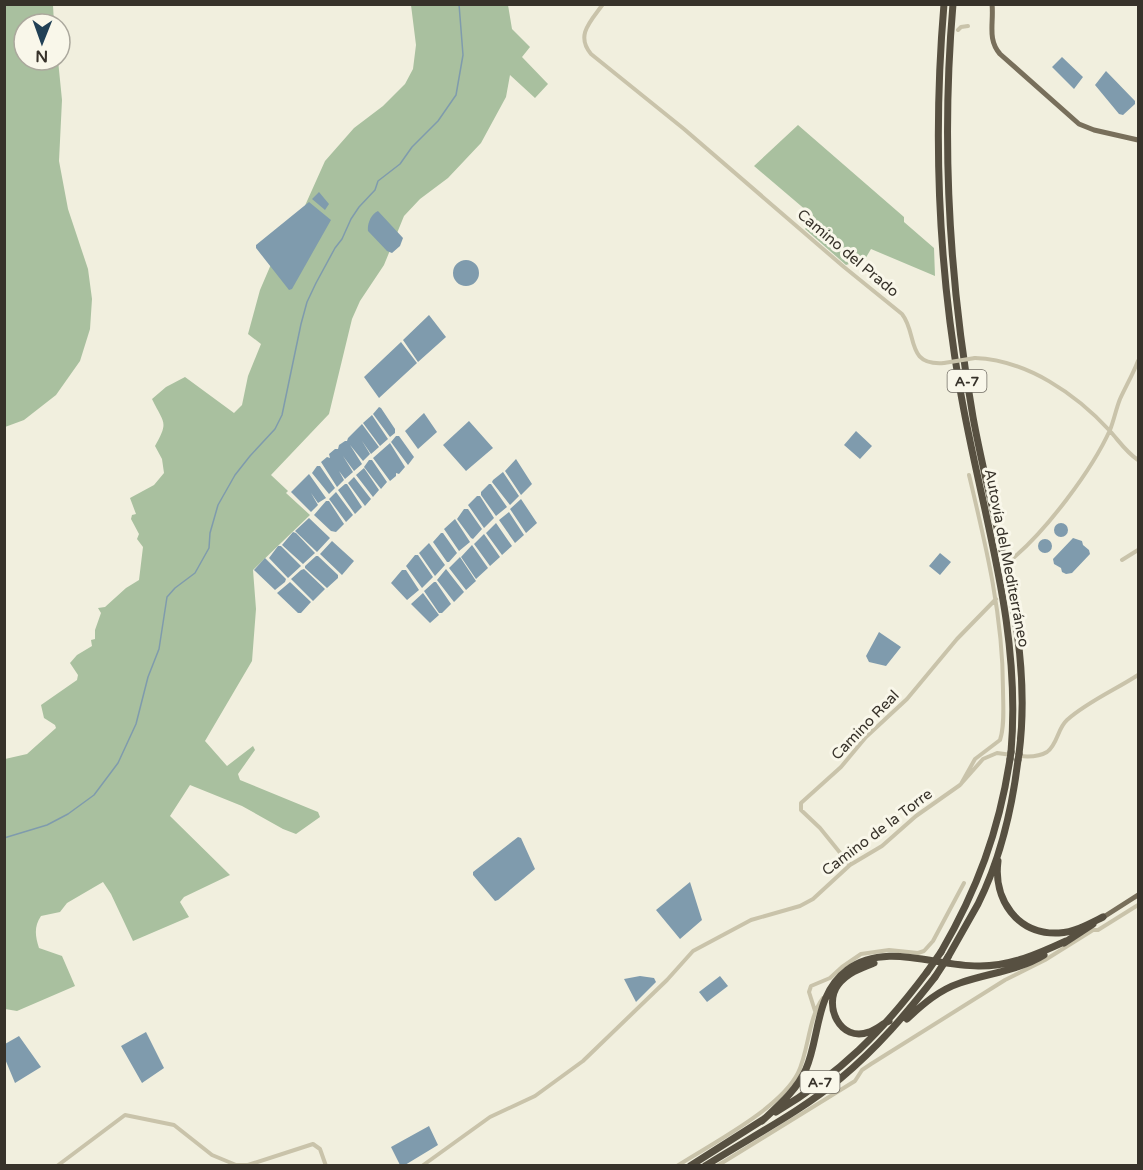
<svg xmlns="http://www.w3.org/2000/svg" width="1143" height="1170" font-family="'Varela Round',sans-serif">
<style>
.green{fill:#a9c09f}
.water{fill:#7f9bad}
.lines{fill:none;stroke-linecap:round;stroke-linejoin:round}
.stream{stroke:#7f9bad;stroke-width:1.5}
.minor{stroke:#c9c3aa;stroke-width:4}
.major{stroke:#786f5b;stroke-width:5}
.highway{stroke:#575041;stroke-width:7}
.minor-bridge{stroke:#c9c3aa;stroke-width:4}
.highway-bridge{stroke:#575041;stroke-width:7}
.labels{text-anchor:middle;stroke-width:6;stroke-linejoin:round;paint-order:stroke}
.shield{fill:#f9f7ea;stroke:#716d64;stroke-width:1.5}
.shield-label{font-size:14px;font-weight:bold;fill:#37322a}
.street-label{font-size:15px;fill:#37322a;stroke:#f9f7ea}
</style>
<rect width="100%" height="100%" fill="#f1efde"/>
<path class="green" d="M5 4 53 5 54 24H24V60H58L62 100 59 161 68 209 88 269 92 299 90 329 80 361 56 395 24 420 5 427Z
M411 5H508L512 29 530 47 522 57 548 84 535 98 510 75 506 97 481 143 448 178 420 199 404 216 384 265 360 301 352 319 329 414 271 475 288 491 286 493 310 515 253 570 256 609 252 661 205 741 227 766 253 746 255 750 238 774 240 780 318 812 320 817 296 834 283 829 242 806 190 785 170 816 230 875 184 897 180 902 189 917 133 941 111 894 103 882 67 903 60 912 41 916C34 926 35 936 39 948L62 956 75 986 17 1011 5 1009V759L27 754 56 728 55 725 44 718 41 705 77 680 78 675 70 663 77 655 92 646 91 640 95 639V630L101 613 98 608 105 607 126 588 139 580 143 547 137 539 139 534 131 519 132 515 136 514 130 498 154 485 164 473 162 459 155 446C169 421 164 424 152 399L166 387 185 377 234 413 242 405 248 376 261 344 248 334 260 290 275 255 299 219 325 161 354 128 383 106 405 84 413 69 416 45Z
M798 125 904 217V222L934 248 935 276 871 249 861 266 852 263 846 265 805 229 814 217 754 166Z"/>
<path class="water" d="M1062 57 1083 77 1074 89 1052 67Z
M1106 71 1135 101V104L1123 115 1119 114 1095 85Z
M319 192 329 204 325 210 312 199Z
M309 202 331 220 292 289 289 290 256 248V245Z
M378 211 403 238 400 246 392 253 387 251 368 231C367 224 371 214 378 211Z
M453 273a13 13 0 1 1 26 0a13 13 0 1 1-26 0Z
M429 315 446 337 418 362 403 340Z
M401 342 417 363 379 398 364 377Z
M379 407 381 408 395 429V433L390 437 373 414Z
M424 413 437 432 418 449 405 431Z
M372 415 388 439 380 446 363 423Z
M469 421 493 448 466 471 443 445Z
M362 424 379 447 371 454 362 441 370 454 363 461 350 445 362 464 354 471 343 456 353 472 345 479 339 471 344 480 337 487 321 462 327 457 330 458 329 454 335 449H338L339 445 345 441H347L348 438Z
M856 431 872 446 860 459 844 445Z
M396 436H399L414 457 408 465 391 442Z
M390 443 405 467 399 474 396 473V476L390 481 373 458Z
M516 459 532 484 521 495 505 471Z
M369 460H372L387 482 381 489 364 467Z
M317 466H320L335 488 329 494 312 473Z
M364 468 379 490 373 497 356 475Z
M503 472 519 496 510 505 492 482 493 480Z
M309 474 326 498 318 503 311 493 318 505 311 512 291 492Z
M354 477 371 499 365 506 348 483Z
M345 484H347L362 507 355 514 338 490Z
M489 484H491L507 507 496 516 481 495V492Z
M336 492 353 515 346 522 329 499Z
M477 496H480L494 518 484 528 468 505Z
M521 499 537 523 526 533 510 509Z
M326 501H329L344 524 336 532 331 531 314 515Z
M464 509H468L482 529 473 539 471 538 457 519Z
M509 512 524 535 515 543 499 520Z
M309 518 330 538 317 552 295 531Z
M455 519 470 542 459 551 444 529Z
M496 523 512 546 502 555 486 533Z
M1054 530a7 7 0 1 1 14 0a7 7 0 1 1-14 0Z
M293 532 296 533 315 553 303 564 282 545Z
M441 533H443L457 553 449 562H447L433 542Z
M484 534 500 557 490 566 474 544Z
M1073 538 1082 541 1083 545 1089 550 1090 554 1072 573 1066 574 1062 572 1061 568 1054 564 1053 559Z
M1038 546a7 7 0 1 1 14 0a7 7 0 1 1-14 0Z
M332 541 354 561 342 575 320 554Z
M429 543 445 565 435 576 419 553Z
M472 545 488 568 476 579 461 557Z
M278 546H281L301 566 288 578 269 558Z
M940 553 951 562 940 575 929 566Z
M415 555H418L433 577 422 588 406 566Z
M316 556H318L338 575V578L327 588 305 568V566Z
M460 557 476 581 466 590 449 568Z
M265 558 286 579 285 582 275 590 254 570Z
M304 569 325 589 313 601 291 579 301 570Z
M446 569 464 592 454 602 437 580Z
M402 570H406L419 590 407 600 391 583Z
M290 582 311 602 301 613H298L277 593Z
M434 582H436L451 604 442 613H439L424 591Z
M423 593 439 615 430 623 411 604Z
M879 632 901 647 886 666 869 662 866 656Z
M518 837 521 838 535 869 498 900 495 901 473 875V872Z
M690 882 702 920 680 939 656 910Z
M640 976 654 978 656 982 636 1002 624 979Z
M720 976 728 986 707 1002 699 992Z
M146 1032 164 1068 142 1083 121 1046Z
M19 1036 41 1067 15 1083 5 1059V1044Z
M429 1126 438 1145 405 1165H400L391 1147Z"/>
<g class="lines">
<path class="stream" d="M4 838 47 825 68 814 94 795 118 763 136 724 148 677 159 649 167 597 175 588 195 573 209 548 210 533 218 505 235 475 250 456 275 429 282 415 301 324 307 302 316 283 335 248 342 239 351 219 359 207 375 190 378 181 400 164 412 147 438 121 456 95 463 55 459 4"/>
<path class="minor" d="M603 4C591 21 575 35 591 54L684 129 844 267 902 314C918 334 905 366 944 363
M958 30 961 27 968 26
M975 358C1027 360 1076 394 1110 431 1119 441 1126 452 1138 460
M1012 559C1046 531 1092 470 1110 430 1114 420 1116 409 1120 399 1126 386 1133 374 1138 361
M1122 560 1138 550
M1019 756C1029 757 1039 757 1047 752 1058 744 1057 729 1067 720 1087 702 1115 690 1138 675
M961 784 975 759 1000 740C1005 725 1003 705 1003 689 1003 616 986 546 969 475
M850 865 820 828 801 810V803L841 767 866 737 907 699 957 639 996 599
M815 1011 809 992 811 986 830 978 842 967 861 954 889 950 918 953 924 951 933 941 964 883
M57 1166 125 1115 174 1125 212 1155 236 1165H248L313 1144 320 1149 326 1166
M422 1166 490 1117 535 1096 583 1061 667 980 693 951 751 920 800 906 813 899 850 865 882 846 916 816 960 785 983 759 997 753 1012 755
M677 1166C711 1144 780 1109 798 1073 809 1050 808 1018 823 998
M717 1166 855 1081 862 1070 871 1064 1005 980 1045 960 1093 930H1098L1138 905"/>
<path class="major" d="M992 4C994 23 987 39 1000 54L1079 124 1094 130 1138 140
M1102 918 1138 895"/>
<path class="highway" d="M944 4C933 133 938 262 960 389 981 512 1022 625 1011 752
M953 4C941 143 949 280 973 417 993 528 1034 639 1019 754
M998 861C993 899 1017 935 1059 933 1075 932 1089 924 1103 917
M1064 943 1093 924
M941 952C977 890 999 831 1010 759
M948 957C958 939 968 922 978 904 1000 860 1012 809 1018 760
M874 963C861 968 847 973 838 985 823 1005 840 1043 869 1032 876 1030 882 1024 889 1021
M907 1019C923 1004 939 990 960 983 988 973 1018 971 1044 955
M776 1112C841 1073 882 1032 927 972
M762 1121C778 1106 797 1090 806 1069 820 1036 815 994 847 970 886 941 936 967 980 966 1011 966 1038 954 1066 941
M690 1166 764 1119
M705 1166C751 1137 800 1112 841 1078 877 1048 906 1014 935 977"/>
<path class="minor-bridge" d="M944 363 975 358"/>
<path class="highway-bridge" d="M1010 759 1011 752
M1018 760 1019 754
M927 972 941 952
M935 977 948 957"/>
</g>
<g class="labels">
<g class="shield">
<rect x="947.5" y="370" width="39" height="22" rx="4.5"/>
<rect x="800.5" y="1071" width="39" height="22" rx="4.5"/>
</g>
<g class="shield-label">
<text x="967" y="386">A-7</text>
<text x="820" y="1087">A-7</text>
</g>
<g class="street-label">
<text transform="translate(848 253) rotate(40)" y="5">Camino del Prado</text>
<text transform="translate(1007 558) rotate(79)" y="5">Autovía del Mediterráneo</text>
<text transform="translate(865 725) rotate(-46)" y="5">Camino Real</text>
<text transform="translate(877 832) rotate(-37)" y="5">Camino de la Torre</text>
</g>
</g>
<rect width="1143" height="1170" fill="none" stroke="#37322a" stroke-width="12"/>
<g transform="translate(42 42) rotate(181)"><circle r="28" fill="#f9f7ea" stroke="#aba89d" stroke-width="1.5"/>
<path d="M0-4.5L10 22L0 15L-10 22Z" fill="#214056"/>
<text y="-9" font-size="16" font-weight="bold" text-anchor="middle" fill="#37322a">N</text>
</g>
</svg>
